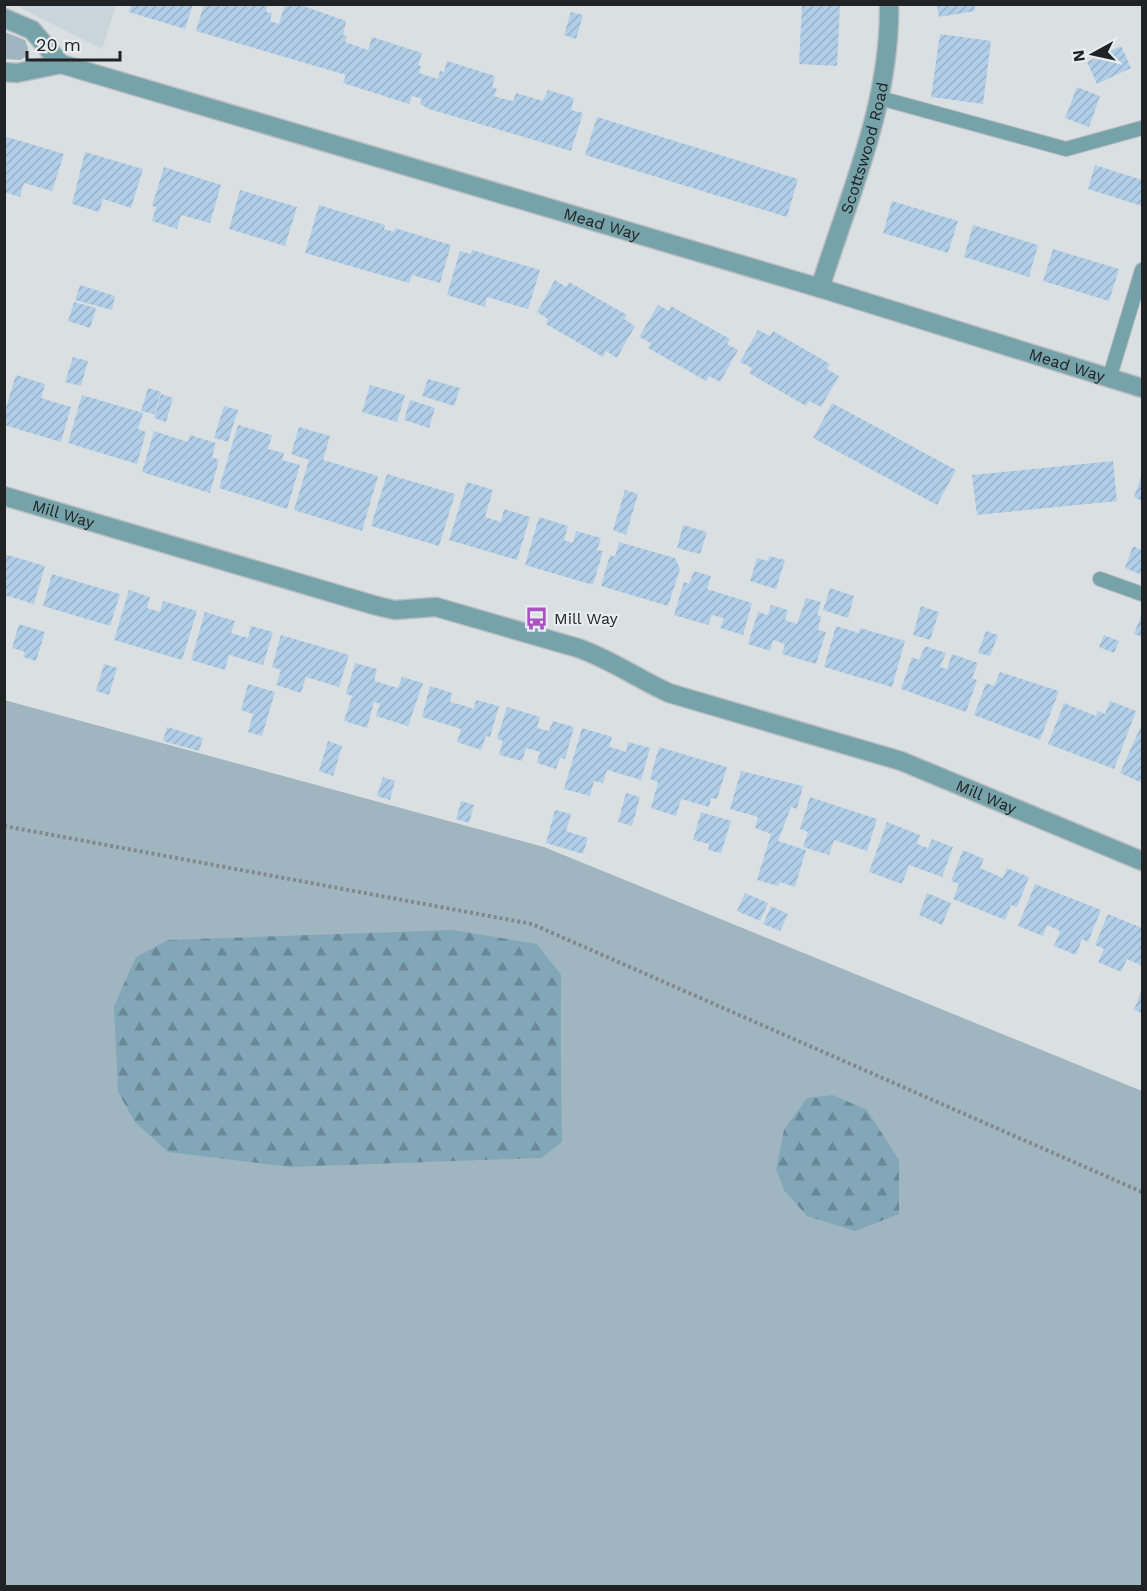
<svg xmlns="http://www.w3.org/2000/svg" width="1147" height="1591" font-family="'Work Sans',sans-serif">
<style>
.built{fill:#c8d5db}
.grass{fill:#9fb5c0;fill-rule:evenodd}
.forest{fill:url(#forest-firs)}
.building{fill:url(#building-hatch)}
.lines{fill:none;stroke-linecap:round;stroke-linejoin:round}
.lane-casing{stroke:#b9bdc0;stroke-width:16}
.street-casing{stroke:#b9bdc0;stroke-width:21}
.path{stroke:#85888a;stroke-width:4;stroke-dasharray:3 3;stroke-linecap:butt}
.lane{stroke:#76a2aa;stroke-width:14}
.street{stroke:#76a2aa;stroke-width:18}
.labels{text-anchor:middle;stroke-width:4.5;stroke-linejoin:round;paint-order:stroke}
.street-label{font-size:16px;fill:#202223;stroke:#e7edef}
.poi-label{font-size:16px;fill:#202223;stroke:#e7edef;text-anchor:start}
</style>
<defs>
<pattern id="forest-firs" width="22" height="20" patternUnits="userSpaceOnUse" patternTransform="scale(1.5)"><rect width="22" height="20" fill="#82a7b8"/><path d="M5 1l3.5 6h-7zM16 11l3.5 6h-7z" fill="#6a8895"/></pattern>
<pattern id="building-hatch" width="6" height="6" patternUnits="userSpaceOnUse" patternTransform="scale(1.5)"><rect width="6" height="6" fill="#b1cee8"/><path d="M-1 1l2-2M0 6l6-6M5 7l2-2" fill="none" stroke="#98b1c7"/></pattern>
</defs>
<rect width="100%" height="100%" fill="#dadfe2"/>
<path class="built" d="M15 5H116L102 49Z"/>
<path class="grass" d="M5 32 25 40 28 48 27 56 20 60 5 59Z
M4 700 544 847 1142 1091V1586H5ZM537 944 561 974 562 1141Z"/>
<path class="forest" d="M453 930 537 944 561 974 562 1142 541 1158 290 1167 168 1152 135 1122 118 1092 114 1006 136 957 168 940Z
M833 1095 867 1110 899 1160V1214L855 1231 807 1216 785 1191 776 1170 784 1130 807 1098Z"/>
<path class="building" d="M131 4H193L185 29 129 12Z
M204 4H268L266 12 272 13 270 21 279 24 285 4H298L346 21 343 35 347 36 345 42 368 50 372 37 422 53 418 65 421 66 419 73 428 76 438 79 440 71 444 72 447 61 495 76 492 87 497 89 494 96 504 99 513 101 516 93 543 101 548 90 574 98 571 110 583 113 571 151 429 109 420 104 422 99 412 96 409 104 343 83 346 75 196 31Z
M802 4 840 5 837 66 799 64Z
M937 4H974L975 11 939 17Z
M571 12 583 15 576 39 564 35Z
M940 34 991 41 983 104 931 97Z
M1121 46 1131 68 1097 84 1087 62Z
M1077 87 1100 96 1089 127 1065 118Z
M597 117 798 179 787 217 585 155Z
M7 137 64 154 52 191 24 183 20 197 4 192V145Z
M85 152 143 169 131 208 103 199 99 212 72 204Z
M1095 165 1142 180V206L1088 189Z
M164 167 221 185 210 223 181 215 177 229 152 221 156 207 152 206Z
M240 190 297 207 285 246 229 229Z
M892 201 958 221 948 253 883 233Z
M319 205 385 225 384 229 394 232 395 228 451 245 440 283 412 275 409 283 305 253Z
M973 225 1038 245 1029 277 964 257Z
M1053 249 1119 269 1109 301 1043 281Z
M472 250 540 270 528 309 487 297 485 307 447 295 460 251 471 254Z
M555 280 566 287 569 282 627 315 624 319 635 326 617 358 606 351 603 357 546 324 548 319 537 312Z
M80 285 115 296 112 310 75 300Z
M74 302 96 308 90 328 68 321Z
M658 305 669 311 671 306 730 339 727 344 738 350 720 382 709 376 706 381 648 348 651 343 639 337Z
M758 330 770 336 773 331 830 364 827 369 839 376 821 407 809 401 806 406 749 373 752 368 740 362Z
M73 357 88 361 81 386 65 382Z
M16 375 45 384 41 398 71 407 61 442 4 425V414Z
M428 379 460 388 454 406 422 396Z
M370 385 405 395 397 422 362 412Z
M148 388 161 392 154 414 141 411Z
M161 394 173 398 166 422 154 418Z
M82 395 143 413 138 429 146 432 137 464 68 443Z
M410 400 435 408 429 428 404 420Z
M832 403 956 470 937 505 813 438Z
M224 406 238 410 228 442 214 438Z
M238 425 272 435 268 449 284 453 282 460 300 465 287 509 219 488Z
M299 427 330 436 323 460 378 476 362 531 294 510 309 460 291 454Z
M154 431 188 442 190 435 216 443 212 457 219 460 210 493 142 472Z
M1113 461 1117 501 977 515 972 475Z
M387 474 455 494 439 546 371 526Z
M1142 475V501L1134 497Z
M467 482 493 490 485 517 501 522 504 509 530 517 517 560 449 540Z
M625 490 638 494 626 535 613 530Z
M539 517 568 526 564 540 573 543 576 531 601 538 597 550 603 551 593 585 525 565Z
M683 525 707 532 700 554 677 548Z
M619 542 675 558 680 569 668 606 601 586 610 555 615 557Z
M1133 546 1142 550V575L1125 568Z
M4 554 45 566 34 604 4 595Z
M769 556 785 560 776 589 750 581 757 558 768 561Z
M694 571 711 576 707 589 752 603 743 635 720 628 724 618 712 615 708 625 674 615 684 582 689 584Z
M52 574 120 594 110 626 43 606Z
M830 588 854 596 848 618 823 610Z
M129 590 150 597 147 608 160 612 163 601 197 611 182 660 114 640Z
M806 598 821 602 817 615 821 616 818 630 826 632 816 664 782 654 785 644 773 640 770 651 748 644 758 612 768 615 771 605 788 610 785 620 797 624Z
M921 606 939 612 930 640 913 635Z
M205 612 235 621 231 633 248 638 251 626 273 632 263 665 229 655 225 670 191 660Z
M1142 613V637L1134 634Z
M19 624 45 632 36 661 23 657 25 652 12 648Z
M836 626 859 633 860 628 905 641 892 687 824 667Z
M986 631 998 635 990 656 978 653Z
M281 635 349 655 339 687 306 677 301 693 276 685 281 670 272 667Z
M1104 635 1119 641 1114 653 1099 647Z
M925 646 946 653 940 667 947 669 952 654 978 663 972 678 977 680 966 712 901 689 912 657 919 660Z
M355 663 377 669 374 681 398 688 402 677 423 683 408 726 376 716 380 704 374 702 367 728 344 721 352 696 346 694Z
M104 664 117 668 109 695 96 691Z
M1000 672 1059 691 1040 740 974 715 986 683 994 686Z
M248 684 275 692 262 736 248 732 253 714 241 710Z
M430 686 452 693 450 702 462 705 474 709 476 700 499 706 490 737 486 736 481 750 457 742 461 729 422 717Z
M1110 701 1136 711 1114 769 1048 744 1064 703 1096 716 1098 711 1105 714Z
M507 707 540 717 537 728 549 731 553 721 574 727 565 759 560 758 556 769 537 763 540 752 526 748 522 761 499 755 503 741 497 739Z
M167 727 203 738 199 751 163 741Z
M582 728 612 737 609 747 614 748 626 752 628 742 650 748 641 780 607 770 603 783 594 781 590 796 564 789Z
M1140 728 1142 729V783L1120 773Z
M328 741 342 746 333 776 319 771Z
M659 747 727 767 717 799 711 798 709 807 681 799 676 816 651 808 658 782 650 779Z
M741 771 803 786 797 809 791 807 778 841 806 850 795 887 780 882 778 886 757 880 771 834 755 828 758 817 730 809Z
M383 777 395 781 390 800 377 796Z
M626 793 640 797 632 826 618 822Z
M810 797 877 819 867 851 834 840 829 855 803 847 808 832 800 829Z
M461 801 474 805 469 823 456 819Z
M555 810 571 814 566 831 588 838 583 854 546 843Z
M701 812 731 821 721 853 708 850 709 844 693 840Z
M887 822 920 835 917 844 928 848 932 839 953 847 942 877 909 865 902 884 869 872Z
M963 850 984 859 980 868 1003 878 1007 868 1029 877 1017 907 1011 905 1005 920 953 899 959 884 951 881Z
M1035 884 1101 910 1088 942 1082 939 1076 955 1054 946 1060 931 1047 925 1043 936 1018 926Z
M745 893 768 903 760 921 737 911Z
M927 893 951 903 942 925 919 915Z
M771 906 788 914 780 931 763 924Z
M1108 914 1142 928V966L1127 959 1121 972 1098 962 1104 949 1095 945Z
M1142 989V1013L1134 1010Z"/>
<g class="lines">
<defs>
<path id="lane" d="M880 98 1066 149 1142 128
M1110 376 1142 270
M1100 579 1142 594"/>
<g id="street">
<path d="M4 18 32 30 61 64"/>
<path id="s1" d="M4 72 17 73 61 64 820 288 1142 388"/>
<path id="s2" d="M820 288C849 196 891 102 889 4"/>
<path id="s3" d="M4 496 377 606 395 610 436 607 578 648C610 659 638 679 669 693L901 761 1142 861"/>
</g>
</defs>
<use href="#lane" class="lane-casing"/>
<use href="#street" class="street-casing"/>
<path class="path" d="M4 826 532 924 1142 1192"/>
<use href="#lane" class="lane"/>
<use href="#street" class="street"/>
</g>
<defs>
<symbol id="bus-bare" viewBox="-9 -9 18 18"><path d="M-5-6H5V4H4V6H2V4H-2V6H-4V4H-5ZM-3.5-4V0h7V-4ZM-3.5 1.2v1.5H-2V1.2ZM2 1.2v1.5H3.5V1.2Z" fill="#a954c2" stroke="#e7edef" stroke-width="2.5" paint-order="stroke"/></symbol>
</defs>
<g fill-rule="evenodd">
<use href="#bus-bare" x="520" y="602" width="33" height="33"/>
</g>
<g class="labels">
<g class="street-label">
<text dy="6" stroke="none"><textPath href="#s2" startOffset="147">Scottswood Road</textPath></text>
<text dy="6" stroke="none"><textPath href="#s1" startOffset="622">Mead Way</textPath></text>
<text dy="6" stroke="none"><textPath href="#s1" startOffset="1108">Mead Way</textPath></text>
<text dy="6" stroke="none"><textPath href="#s3" startOffset="62">Mill Way</textPath></text>
<text dy="6" stroke="none"><textPath href="#s3" startOffset="1032">Mill Way</textPath></text>
</g>
<g class="poi-label">
<text x="554" y="624">Mill Way</text>
</g>
</g>
<rect width="1147" height="1591" fill="none" stroke="#202223" stroke-width="12"/>
<g transform="translate(1093 54) rotate(262)" stroke="#e7edef" stroke-width="4.5" paint-order="stroke">
<path d="M0-4.5L10 22L0 15L-10 22Z" fill="#202223"/>
<text y="-9" font-size="16" font-weight="bold" text-anchor="middle" fill="#202223">N</text>
</g>
<path d="M27 51v9h93v-9" fill="none" stroke="#202223" stroke-width="3"/>
<text x="36" y="51" font-size="18" fill="#202223" stroke="#e7edef" stroke-width="4.5" paint-order="stroke">20 m</text>
</svg>
